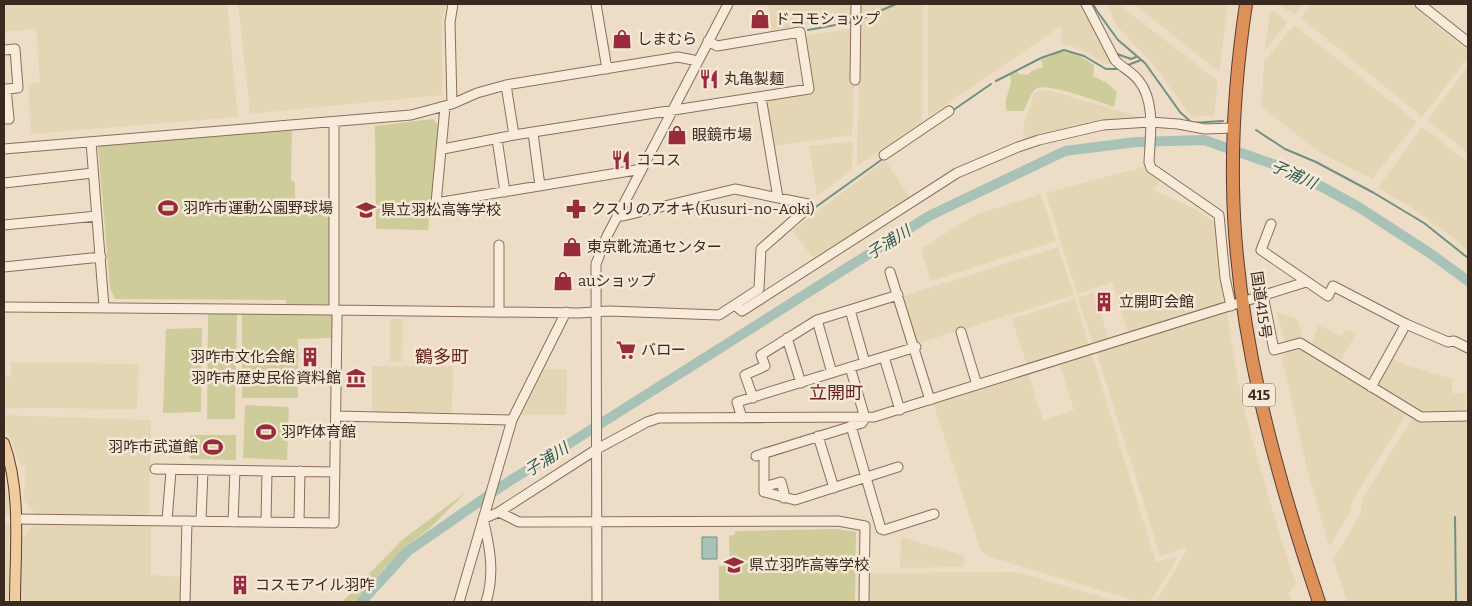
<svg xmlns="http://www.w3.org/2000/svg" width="1472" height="606" font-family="Bitter,'Noto Sans JP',serif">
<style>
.farmland{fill:#e4d6b4}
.green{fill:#cdcc9a}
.water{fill:#a8c2b7;stroke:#6e9183}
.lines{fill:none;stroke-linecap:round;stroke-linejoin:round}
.stream{stroke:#6e9183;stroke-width:2}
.river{stroke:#a8c2b7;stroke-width:10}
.minor-casing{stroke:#8a6e5c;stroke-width:11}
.major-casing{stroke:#583d30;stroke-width:12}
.highway-casing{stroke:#583d30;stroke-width:14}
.minor{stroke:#f9ebda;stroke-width:9}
.major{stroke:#f1cc9f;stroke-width:10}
.highway{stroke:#dd9058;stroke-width:12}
.labels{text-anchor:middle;stroke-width:5;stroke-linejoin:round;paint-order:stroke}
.shield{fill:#f6e8d6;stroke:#726256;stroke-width:1}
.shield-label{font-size:14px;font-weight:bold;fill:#3a291f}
.poi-label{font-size:15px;fill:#3a291f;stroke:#f6e8d6;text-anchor:start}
.street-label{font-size:15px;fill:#3a291f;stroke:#f6e8d6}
.water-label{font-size:16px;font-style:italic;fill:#2f5a51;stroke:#f6e8d6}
.quarter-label{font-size:18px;fill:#67241f;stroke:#f6e8d6}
</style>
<rect width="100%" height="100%" fill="#eeddc6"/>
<path class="farmland" d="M4 4H227L238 117 31 134 28 84 40 83 36 29 4 32Z
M238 4H446L442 22V95L250 114Z
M768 4H854V17L772 30Z
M860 4H923L922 122 857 166Z
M928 4H1081L1111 63 1107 64 1078 48 1062 44 1061 26 928 117Z
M1107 4H1118L1218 81 1214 115 1192 117 1153 64 1116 25Z
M1134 4H1228L1219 72Z
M1279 4H1303L1294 15Z
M1312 4H1411L1468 51V58L1422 117 1301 18Z
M1272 10 1288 22 1266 49 1265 48 1270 11Z
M1294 25 1417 122 1372 179 1319 152 1261 106 1264 62Z
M857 27 852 135 774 146 766 99 814 92 806 36Z
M1468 67V153L1427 120Z
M1048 90 1140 117V120L1027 141 1023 133 1025 120 1035 92Z
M1422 127 1468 162V251L1451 236 1406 204 1378 188Z
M853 141 852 170 817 196 809 146Z
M885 160 911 199 814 259 792 231Z
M1143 167 1161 180 1153 190 1191 207 1214 221 1223 303 1128 332 1112 282 1077 294 1046 193Z
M1041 194 1056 241 931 281 921 249 965 221 978 214Z
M1058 247 1074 295 916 344 901 297Z
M1094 293 1109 340 1093 345 1078 298Z
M1075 299 1089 346 1027 366 1012 319Z
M1276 312 1297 319 1303 338 1285 343Z
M1227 313 1238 380 1246 418 1279 532 1296 584 1288 595 1293 599 1291 602H1156L1187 550 1184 548 1160 556 1097 353Z
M390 319H403L402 362H390Z
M1318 325 1342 336 1345 329 1356 333 1340 362 1311 346Z
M1300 348 1407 413 1353 500 1351 511 1329 547 1308 472 1281 355Z
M1092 355 1156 562 1176 557 1177 559 1150 602H1139L993 558 981 552 934 405 935 402 1028 373 1043 420 1074 410 1060 365Z
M1391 358 1405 365 1453 379 1452 393 1466 394 1465 412 1422 413 1376 385Z
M11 362 139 364 137 409 4 408V377H11Z
M372 366H453L452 414 372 412Z
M544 369H567L566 415H520Z
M4 415 151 420 149 516 36 515 24 501 25 466H20L10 437 4 426Z
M1412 419H1468V602H1347L1333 559 1361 514 1362 499Z
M4 479 13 515H4Z
M35 523 151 524V575L182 577V602H21L23 538Z
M4 524H12L11 602H4Z
M901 537 965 556 964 567 900 568Z
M1017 572 1120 602H869V573Z"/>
<path class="green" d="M1060 52C1072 51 1084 58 1094 65L1093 76 1107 83 1117 92 1114 107C1099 102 1050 83 1037 88 1030 91 1029 104 1023 111H1007C1002 97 1014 88 1010 74L1017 71 1018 74 1027 75 1032 71 1043 67 1041 60Z
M433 119 440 128 428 230 376 229 375 126Z
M292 129 291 180 295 183V201L329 199V304L286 306V300L115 299 110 288 98 146Z
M208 313 237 314 235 419H207Z
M242 313 333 315 332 338 298 339V398H242Z
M202 328 201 412 163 413 166 329Z
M245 405 289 407 287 460 243 458Z
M190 435H236V460L190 459Z
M466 492 430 528 404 548C402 555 392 565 385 567L356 602H342L402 540Z
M836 529 856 532 855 602H719V566H730L729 536 735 535V531Z"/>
<path class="water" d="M702 537H717V559H702Z"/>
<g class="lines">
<path class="stream" d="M1093 4 1097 11 1118 40 1145 63 1180 112 1192 123 1223 121
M859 20 896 4
M808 30 852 22
M1117 54 1131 59 1136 57
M1128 65 1141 60
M996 81 1041 58 1064 50 1084 56 1106 69H1117
M952 111 991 84
M1256 130 1285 149 1316 162 1374 193 1424 223 1468 258
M813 209 884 158
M778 240 785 234
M1455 517 1456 602"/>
<path class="river" d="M361 602 408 551 502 486 929 216 1065 151 1136 142 1204 140 1293 171 1357 206 1431 254 1468 281"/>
<defs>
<path id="minor" d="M596 4 607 69
M1086 4 1115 60C1122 68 1132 71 1139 81 1156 102 1150 137 1149 162L1151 168 1219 215 1225 278 1231 306
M1420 4 1468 42
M4 50 15 49 18 88 6 89 9 119H4
M855 80 856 4
M506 85 514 135
M761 97 778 198
M452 104 450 22 453 4
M445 107 436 203 642 169
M533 133 540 186
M497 139 505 192
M91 142 104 307
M4 149 411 115 452 104 477 93 506 85 678 57 698 61
M443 149 514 135 809 89 800 32 717 46 708 41
M884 155 949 111
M4 183 93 173
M1271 224 1261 250 1328 296 1333 286 1406 324 1448 342 1454 341 1468 348
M4 225 97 216
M4 267 101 257
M890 272 930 400
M1263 295 1274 350 1300 343 1421 417 1468 416
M735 305 742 311 957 173 1018 147 1039 140 1103 125 1150 122 1178 124 1205 129 1233 128
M4 307 334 310
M337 310 579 313 609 311 719 315 759 289 761 249 810 206 808 204 735 189 623 216H618
M850 310 865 363
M499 311V245
M817 320 832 373
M961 332 977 385
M787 338 801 383
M884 357 900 410
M1371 387 1406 324
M753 398 745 375 765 366 761 355 817 320 898 295
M336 416 512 420
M742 418 737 402 916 347
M851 426 881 529
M818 436 834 488
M764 453V492L795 500 898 467
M756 456 862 423 865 418 850 367
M155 469 335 472
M764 487 781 482 784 493V498
M499 512 519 522 838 521 865 526 864 602
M16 519 334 523 337 321V310H334V122
M483 519 499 512 597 449 647 422 659 418 874 417 1306 282
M483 519C490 547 495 574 486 602
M167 520 171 471
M201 520 203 470
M233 522 235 471
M266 522 267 472
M299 522 300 471
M884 530 934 514
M185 602 187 521
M459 602 512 420 566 312
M597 602 596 264 607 236 728 4"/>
<path id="major" d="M4 443C22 493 15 550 15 602"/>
<path id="highway" d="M1246 4C1237 64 1232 124 1233 185 1235 328 1274 468 1319 602"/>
</defs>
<use href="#minor" class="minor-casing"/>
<use href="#major" class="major-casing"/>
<use href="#highway" class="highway-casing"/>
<use href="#minor" class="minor"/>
<use href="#major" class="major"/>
<use href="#highway" class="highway"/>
</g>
<defs>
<symbol id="shop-bare" viewBox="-9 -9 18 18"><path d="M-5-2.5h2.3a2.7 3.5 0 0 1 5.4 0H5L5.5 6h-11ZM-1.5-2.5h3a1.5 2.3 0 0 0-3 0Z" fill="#992c3c" stroke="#f6e8d6" stroke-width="2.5" paint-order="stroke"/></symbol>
<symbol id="restaurant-bare" viewBox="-9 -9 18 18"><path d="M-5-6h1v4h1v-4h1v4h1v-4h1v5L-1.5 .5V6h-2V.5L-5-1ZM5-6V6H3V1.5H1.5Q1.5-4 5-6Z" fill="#992c3c" stroke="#f6e8d6" stroke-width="2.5" paint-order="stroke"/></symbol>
<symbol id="stadium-bare" viewBox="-9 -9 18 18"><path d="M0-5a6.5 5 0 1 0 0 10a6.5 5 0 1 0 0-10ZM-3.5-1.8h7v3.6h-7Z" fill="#992c3c" stroke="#f6e8d6" stroke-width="2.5" paint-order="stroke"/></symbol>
<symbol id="pharmacy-bare" viewBox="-9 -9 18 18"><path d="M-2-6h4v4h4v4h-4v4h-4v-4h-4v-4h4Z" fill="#992c3c" stroke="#f6e8d6" stroke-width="2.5" paint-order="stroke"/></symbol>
<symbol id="school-bare" viewBox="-9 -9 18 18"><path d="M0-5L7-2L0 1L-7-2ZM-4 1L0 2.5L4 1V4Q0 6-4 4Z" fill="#992c3c" stroke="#f6e8d6" stroke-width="2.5" paint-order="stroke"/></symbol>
<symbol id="building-bare" viewBox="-9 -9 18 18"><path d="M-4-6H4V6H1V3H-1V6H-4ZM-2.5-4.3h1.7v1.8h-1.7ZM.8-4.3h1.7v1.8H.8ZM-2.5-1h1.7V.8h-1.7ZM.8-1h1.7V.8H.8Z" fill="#992c3c" stroke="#f6e8d6" stroke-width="2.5" paint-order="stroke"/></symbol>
<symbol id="supermarket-bare" viewBox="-9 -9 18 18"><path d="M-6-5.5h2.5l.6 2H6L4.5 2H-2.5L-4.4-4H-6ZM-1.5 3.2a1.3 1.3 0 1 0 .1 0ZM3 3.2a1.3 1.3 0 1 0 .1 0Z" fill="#992c3c" stroke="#f6e8d6" stroke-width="2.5" paint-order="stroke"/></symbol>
<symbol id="museum-bare" viewBox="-9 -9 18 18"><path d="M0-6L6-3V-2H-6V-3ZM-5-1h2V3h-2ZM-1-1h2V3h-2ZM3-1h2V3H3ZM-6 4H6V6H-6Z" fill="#992c3c" stroke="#f6e8d6" stroke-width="2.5" paint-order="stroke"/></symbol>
</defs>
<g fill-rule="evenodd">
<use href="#shop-bare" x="746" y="5" width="28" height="28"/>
<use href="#shop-bare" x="608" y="25" width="28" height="28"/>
<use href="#restaurant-bare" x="695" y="65" width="28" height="28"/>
<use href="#shop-bare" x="663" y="121" width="28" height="28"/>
<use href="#restaurant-bare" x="607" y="146" width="28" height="28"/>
<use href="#stadium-bare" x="154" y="194" width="28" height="28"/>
<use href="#pharmacy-bare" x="562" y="195" width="28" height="28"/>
<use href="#school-bare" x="352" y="196" width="28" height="28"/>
<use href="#shop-bare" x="558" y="233" width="28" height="28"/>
<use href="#shop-bare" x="549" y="267" width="28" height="28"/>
<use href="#building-bare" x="1090" y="288" width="28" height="28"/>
<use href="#supermarket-bare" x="612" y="336" width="28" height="28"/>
<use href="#building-bare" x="296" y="343" width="28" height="28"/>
<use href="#museum-bare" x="342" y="364" width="28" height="28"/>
<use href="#stadium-bare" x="252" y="418" width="28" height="28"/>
<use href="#stadium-bare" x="199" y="433" width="28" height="28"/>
<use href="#school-bare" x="720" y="551" width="28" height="28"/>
<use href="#building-bare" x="226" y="571" width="28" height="28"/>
</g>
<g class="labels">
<rect class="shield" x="1243" y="383.5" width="32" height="23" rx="4"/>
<g class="shield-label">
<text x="1259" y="400">415</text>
</g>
<g class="poi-label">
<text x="775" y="24">ドコモショップ</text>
<text x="637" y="44">しまむら</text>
<text x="724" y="84">丸亀製麺</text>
<text x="692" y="140">眼鏡市場</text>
<text x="636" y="165">ココス</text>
<text x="183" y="213">羽咋市運動公園野球場</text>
<text x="591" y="214">クスリのアオキ(Kusuri-no-Aoki)</text>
<text x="381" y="215">県立羽松高等学校</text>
<text x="587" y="252">東京靴流通センター</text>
<text x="578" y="286">auショップ</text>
<text x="1119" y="307">立開町会館</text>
<text x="641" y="355">バロー</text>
<text x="295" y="362" text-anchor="end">羽咋市文化会館</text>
<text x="341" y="383" text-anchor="end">羽咋市歴史民俗資料館</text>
<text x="281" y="437">羽咋体育館</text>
<text x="198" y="452" text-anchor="end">羽咋市武道館</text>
<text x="749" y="570">県立羽咋高等学校</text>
<text x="255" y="590">コスモアイル羽咋</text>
</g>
<g class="street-label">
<text transform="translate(1261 305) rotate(82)" y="5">国道415号</text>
</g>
<g class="water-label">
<text transform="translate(1294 174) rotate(24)" y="6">子浦川</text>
<text transform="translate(888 242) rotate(-32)" y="6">子浦川</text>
<text transform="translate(546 459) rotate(-32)" y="6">子浦川</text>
</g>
<g class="quarter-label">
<text x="442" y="363">鶴多町</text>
<text x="836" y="399">立開町</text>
</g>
</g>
<rect width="1472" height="606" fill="none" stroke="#3a291f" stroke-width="10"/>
</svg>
